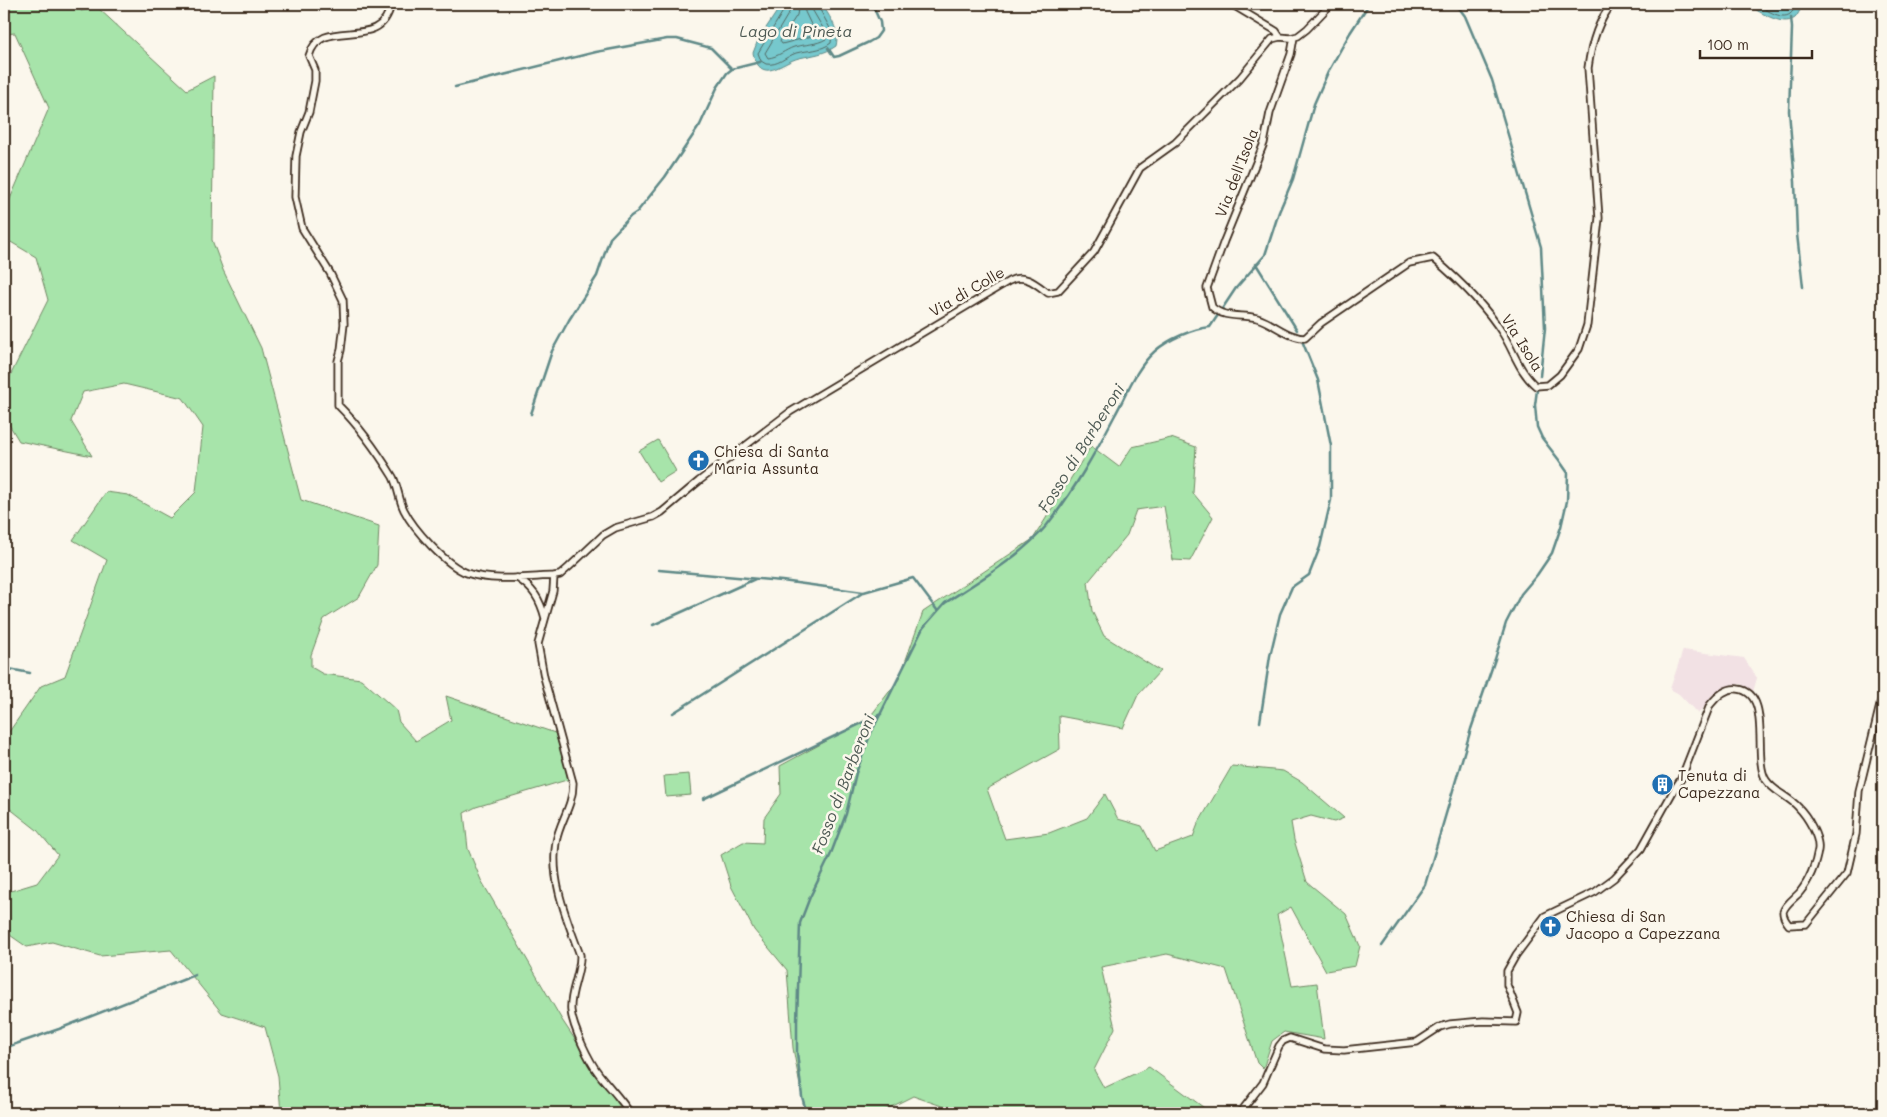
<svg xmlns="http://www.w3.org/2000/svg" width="1887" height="1117" font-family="Mali,sans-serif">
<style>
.built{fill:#f2e1e4}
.green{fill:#a7e4aa;stroke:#718764}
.water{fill:#76c8cd;stroke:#5e8987}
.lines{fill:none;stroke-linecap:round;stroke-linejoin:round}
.shore{stroke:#536964;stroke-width:1}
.stream{stroke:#5e8987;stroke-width:2.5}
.minor-casing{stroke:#3b2a1e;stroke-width:9}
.minor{stroke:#fbf7ec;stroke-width:5.5}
.labels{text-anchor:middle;stroke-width:5;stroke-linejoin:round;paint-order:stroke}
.street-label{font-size:15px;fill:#3b2a1e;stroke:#fbf7ec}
.poi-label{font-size:15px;fill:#3b2a1e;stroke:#fbf7ec;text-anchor:start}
.water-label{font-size:16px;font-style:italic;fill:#4d5953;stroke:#fbf7ec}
</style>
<rect width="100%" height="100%" fill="#fbf7ec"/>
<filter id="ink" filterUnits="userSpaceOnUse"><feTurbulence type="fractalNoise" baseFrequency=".02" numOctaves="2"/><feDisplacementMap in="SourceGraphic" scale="10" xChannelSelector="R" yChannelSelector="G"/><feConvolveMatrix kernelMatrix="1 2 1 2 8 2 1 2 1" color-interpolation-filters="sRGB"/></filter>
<g filter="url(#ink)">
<path class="built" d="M1683 650 1744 658 1757 678 1753 692 1741 684 1730 685 1717 692 1698 714 1679 694 1670 689Z"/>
<path class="green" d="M4 4H76L81 11 98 8 187 90 214 76 212 240 223 270 261 348 301 500 379 526 377 565 359 597 324 619 311 655V667L323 674 361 679 396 710 399 722 416 741 451 720 446 696 555 733 570 779 476 807 464 813 468 849 481 880 562 1020 624 1113H281L278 1076 265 1027 222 1013 171 950 100 956 52 942 27 947 4 931V893L37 883 58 855 37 830 4 804V739L41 686 65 676 107 560 73 540 106 492 128 495 170 518 196 492 203 427 183 398 124 384 83 392 71 421 92 456 19 441 4 416V388L48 300 36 257 4 238V213L49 108 15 33 4 34Z
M1171 438 1196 447 1193 493 1213 517 1190 561 1173 560 1164 506 1136 510 1127 535 1088 582 1092 611 1104 636 1160 671 1138 695 1123 728 1059 716 1060 749 987 789 1005 839 1049 833 1087 818 1105 794 1118 819 1142 826 1155 851 1193 837 1198 824 1232 766 1283 771 1302 782 1344 818 1334 822 1311 816 1291 822 1294 840 1307 882 1346 914 1360 946 1355 966 1326 971 1291 907 1277 915 1292 986 1317 983 1324 1039 1284 1032 1272 1041 1263 1069 1257 1063 1226 969 1167 954 1101 967 1115 1028 1094 1070 1104 1088 1149 1067 1211 1113H962L913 1096 879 1113H805L793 1048 787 970 754 930 731 886 721 855 743 842 763 843 764 818 781 794 780 766 869 718 899 679 923 612 1033 539 1091 446 1119 467 1132 447Z
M658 440 676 471 658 482 639 451Z
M689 774 691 795 666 797 664 776Z"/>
<path class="water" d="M782 4H822C830 18 840 29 836 46 825 54 813 55 799 58 782 62 761 86 753 53L758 40Z
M1746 4H1803C1801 8 1798 15 1795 18 1782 28 1757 10 1746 4Z"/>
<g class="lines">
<path class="shore" d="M785 4V8L758 53 761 61 766 64C778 66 785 57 796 53 808 50 821 51 831 43L832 32 819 8 818 4
M792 4 790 11 765 53 768 58C778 57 785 50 794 47 805 44 816 45 826 39L827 35 813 11 812 4
M799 4 797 15 780 41 782 44 816 35 805 12 804 4
M1756 4C1764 8 1781 21 1790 14 1793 12 1795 7 1797 4"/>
<path class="stream" d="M1452 4 1459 8 1465 16 1492 80 1541 247 1545 328 1540 376
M1791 17 1792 28 1789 111 1795 182 1797 234 1803 287
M828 48 834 57 839 56 869 42 876 38 881 31 880 22 872 4
M455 87 596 52 667 39H677L711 48 732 69
M1256 264 1297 330
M531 414 552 351 569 320 597 276 610 238 631 216 637 212 665 177 700 125 717 88 727 73 732 69 760 62
M659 570 782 581 863 592
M653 625 755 579
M4 668 30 673
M673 713 864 592 913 578 937 610
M1260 722 1270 656 1280 614 1292 587 1309 575 1320 547 1331 500V446L1318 380 1303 343
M703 799 881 714
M1382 946 1425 885 1471 729 1495 659 1506 623 1521 594 1537 575 1552 553 1561 527 1567 501 1568 473 1559 460 1542 438 1537 427 1535 405 1537 390
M4 1048 59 1029 195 975
M807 1113 802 1097 797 1052V1022L800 923 810 897 830 856 846 814 856 773 870 735 923 628 945 603C981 579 1019 558 1047 525 1074 491 1095 453 1115 415 1127 393 1136 368 1155 351 1169 339 1192 329 1210 327L1236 288 1265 255 1279 212 1293 179 1314 104 1328 72 1350 33 1369 4
M1877 1113 1883 1111"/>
<defs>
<path id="minor" d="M391 4C381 55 321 13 309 56L315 70V81L309 112 301 132 296 156 295 197 302 228 330 273 343 300 344 324 341 350 338 361V405C359 426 377 451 393 477 398 487 399 500 404 510 414 530 446 565 467 573 492 582 528 577 554 576L553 591 538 644 544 677 573 783C573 807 560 820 556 842 550 881 567 919 580 955 581 974 569 992 571 1011 573 1028 589 1061 599 1074 609 1087 621 1099 630 1113
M1231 4 1276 31 1280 37
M4 5 5 4
M1294 37 1291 54 1270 113 1264 143 1224 241 1207 288 1212 307C1225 319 1241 314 1257 318 1274 323 1288 338 1305 338L1321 323 1409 263 1433 258C1459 280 1485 305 1503 334 1514 352 1520 373 1536 386L1548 385 1560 375 1579 349 1587 325 1599 218 1588 68C1591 45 1597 22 1612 4
M554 576 560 575 569 567 603 535 615 528 653 517 662 512 699 481 790 412 1009 281C1025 273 1036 284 1048 293L1058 291 1094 252 1140 168 1175 143 1240 78 1272 39 1280 37 1290 38 1298 36 1307 29 1331 4
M517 578C533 588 540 599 545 618
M1240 1113 1263 1083 1279 1046 1283 1041 1290 1038 1324 1049 1344 1050 1417 1042 1440 1027 1450 1024 1483 1021 1516 1022 1518 1013 1507 985V971L1516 955 1545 916 1595 892 1614 878 1641 849 1675 788 1681 779 1710 705C1717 696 1726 687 1738 689 1773 693 1752 758 1766 780 1773 791 1789 797 1798 807 1807 816 1820 837 1818 850 1816 864 1809 881 1800 892 1795 898 1785 904 1783 912 1783 918 1786 921 1789 925L1806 924 1847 873 1856 834 1859 791 1883 693"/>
</defs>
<use href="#minor" class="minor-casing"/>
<use href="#minor" class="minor"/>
</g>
</g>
<defs>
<symbol id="church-disc" viewBox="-11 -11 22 22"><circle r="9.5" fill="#1f6fb2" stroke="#fbf7ec"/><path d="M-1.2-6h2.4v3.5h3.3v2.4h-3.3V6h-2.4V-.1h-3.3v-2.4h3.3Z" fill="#fff"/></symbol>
<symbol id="building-disc" viewBox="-11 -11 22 22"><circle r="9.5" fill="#1f6fb2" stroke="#fbf7ec"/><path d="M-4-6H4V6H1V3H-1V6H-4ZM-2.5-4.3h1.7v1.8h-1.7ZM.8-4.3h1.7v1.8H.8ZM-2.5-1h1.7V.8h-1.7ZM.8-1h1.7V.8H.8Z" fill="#fff"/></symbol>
</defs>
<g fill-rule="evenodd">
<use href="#church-disc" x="686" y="448" width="25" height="25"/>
<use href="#building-disc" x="1650" y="772" width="25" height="25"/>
<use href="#church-disc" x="1538" y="914" width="25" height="25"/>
</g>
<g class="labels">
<g class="street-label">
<text transform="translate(1237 173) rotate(-69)" y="5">Via dell'Isola</text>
<text transform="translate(967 292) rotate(-30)" y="5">Via di Colle</text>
<text transform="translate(1522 343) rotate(58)" y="5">Via Isola</text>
</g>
<g class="poi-label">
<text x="714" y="457">Chiesa di Santa<tspan x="714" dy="17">Maria Assunta</tspan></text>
<text x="1678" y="781">Tenuta di<tspan x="1678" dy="17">Capezzana</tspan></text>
<text x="1566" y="922">Chiesa di San<tspan x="1566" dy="17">Jacopo a Capezzana</tspan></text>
</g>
<g class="water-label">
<text x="796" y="37">Lago di Pineta</text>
<text transform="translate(1081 448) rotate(-58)" y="6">Fosso di Barberoni</text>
<text transform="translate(843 784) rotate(-69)" y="6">Fosso di Barberoni</text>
</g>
</g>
<rect width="1887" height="1117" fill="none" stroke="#fbf7ec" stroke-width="20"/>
<rect x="10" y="10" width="1867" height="1097" fill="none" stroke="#3b2a1e" stroke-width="2" filter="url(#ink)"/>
<path d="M1700 50v8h112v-8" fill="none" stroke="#3b2a1e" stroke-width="2.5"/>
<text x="1707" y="50" font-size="15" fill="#3b2a1e" stroke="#fbf7ec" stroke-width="4" paint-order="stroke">100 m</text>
</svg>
